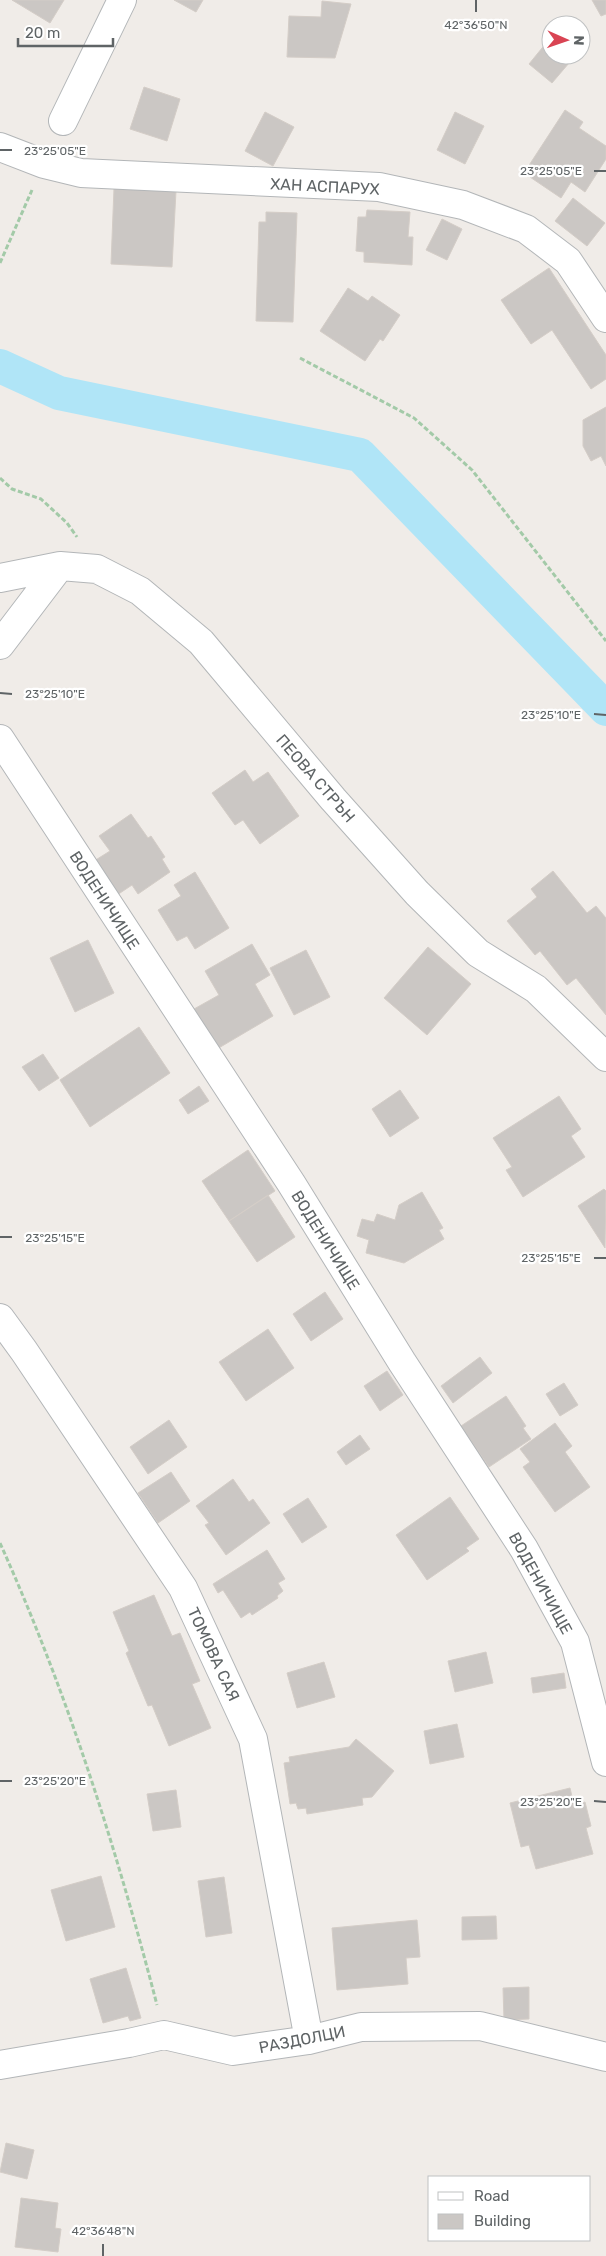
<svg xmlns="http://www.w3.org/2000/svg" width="606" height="2256" font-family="Rubik,sans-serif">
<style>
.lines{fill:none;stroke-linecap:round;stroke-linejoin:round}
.canal{stroke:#b0e5f7;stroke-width:34}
.building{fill:#cbc7c4;stroke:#d4cdc7}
.street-casing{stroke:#b3b6b8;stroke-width:30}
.path{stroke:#a3caa8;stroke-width:3;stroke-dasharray:5 2.5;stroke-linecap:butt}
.street{stroke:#fff;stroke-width:28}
.ticks{fill:none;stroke:#5f6466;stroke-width:2}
.labels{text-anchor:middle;stroke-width:4.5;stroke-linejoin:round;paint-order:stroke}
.street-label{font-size:16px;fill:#5f6466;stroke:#fff}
.ticks-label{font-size:12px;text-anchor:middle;fill:#5f6466;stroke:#fff;stroke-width:4.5;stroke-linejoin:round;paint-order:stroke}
</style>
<rect width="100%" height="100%" fill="#f0ece8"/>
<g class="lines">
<path class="canal" d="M0 366 59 393 360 455 606 709"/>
</g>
<path class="building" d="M12 0H64L50 23Z
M174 0H203L196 12Z
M592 0H606V14L601 16Z
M322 1 351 4 335 58 287 57 289 16 321 17Z
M551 37V55L575 56 552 83 529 64Z
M144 87 180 99 167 141 130 129Z
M565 110 583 122 579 128 606 146V159L585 192 571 182 561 198 524 173Z
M265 112 294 127 273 166 245 151Z
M455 112 484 126 465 164 437 150Z
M114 188 176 191 172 267 111 264Z
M573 198 605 223 587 246 555 221Z
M367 210 410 212 408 237H413L412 265 364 262V252L356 251 358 217H366Z
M266 212 297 213 293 322 256 321 259 222H266Z
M442 219 462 229 447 260 426 250Z
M549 268 606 355V379L591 389 552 330 531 344 501 300Z
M348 288 368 301 372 296 400 315 383 341 380 339 365 361 320 331Z
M606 407V466L601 456 591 461 583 446V420Z
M245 770 253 782 268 772 299 816 260 844 243 820 235 825 212 793Z
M131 814 148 838 151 836 165 857 162 859 170 872 138 894 132 885 117 895 94 861 110 851 99 836Z
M553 871 587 913 596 906 606 918V1015L576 978 567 985 540 951 535 955 507 921 537 897 531 889Z
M195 872 229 928 195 949 187 936 177 941 158 910 181 896 174 885Z
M88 940 114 993 75 1012 50 958Z
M252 944 270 975 255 984 273 1016 217 1049 194 1009 219 995 205 971Z
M428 947 471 984 427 1035 384 998Z
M306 950 330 997 294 1015 270 968Z
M139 1027 170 1073 90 1127 60 1080Z
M43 1054 59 1078 39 1091 22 1067Z
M199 1086 209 1101 188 1114 179 1100Z
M400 1090 419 1118 390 1137 372 1109Z
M559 1096 581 1129 571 1136 585 1157 523 1197 506 1170 512 1167 493 1138Z
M248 1150 275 1191 229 1221 202 1181Z
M604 1189 606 1191 605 1248 578 1206Z
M422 1192 443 1228 439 1230 444 1239 404 1263 366 1253 369 1240 357 1236 362 1219 374 1222 377 1214 395 1220 399 1205Z
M268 1195 295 1237 257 1262 229 1221Z
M325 1292 343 1319 311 1341 293 1314Z
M268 1329 294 1368 246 1401 219 1362Z
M480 1357 492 1373 453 1403 441 1386Z
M387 1371 403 1395 380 1411 364 1386Z
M564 1383 578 1405 560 1416 546 1394Z
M506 1396 526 1426 523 1428 531 1439 489 1467 461 1426Z
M169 1420 187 1447 148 1474 130 1447Z
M555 1423 572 1446 565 1452 590 1487 555 1512 523 1467 530 1462 520 1449Z
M360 1435 370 1449 346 1465 337 1452Z
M171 1472 190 1501 158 1523 138 1493Z
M233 1479 249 1502 253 1499 270 1523 226 1555 205 1525 209 1523 196 1506Z
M450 1497 479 1539 466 1548 469 1551 427 1580 396 1535Z
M308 1498 327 1527 302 1543 283 1514Z
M267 1550 285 1579 278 1583 283 1591 277 1596 278 1598 252 1615 250 1612 241 1618 223 1590 218 1593 213 1584Z
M154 1595 172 1636 180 1633 200 1681 192 1684 211 1728 169 1746 152 1705 148 1706 126 1653 129 1651 113 1612Z
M486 1652 493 1683 455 1692 448 1661Z
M324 1662 335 1697 297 1708 287 1673Z
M564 1673 566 1688 533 1693 531 1678Z
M457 1724 464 1757 430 1764 424 1731Z
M356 1739 394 1771 372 1797 362 1798 363 1805 307 1814 306 1808 298 1809 296 1803 290 1804 284 1763 290 1762 289 1757 349 1747Z
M570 1788 574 1805 585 1802 591 1826 586 1828 593 1854 536 1869 529 1845 521 1847 510 1803Z
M176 1790 181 1827 153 1831 147 1794Z
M101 1876 115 1927 66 1941 51 1890Z
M224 1877 232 1933 206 1937 198 1881Z
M496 1916 497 1939 462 1940V1917Z
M417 1920 420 1957 406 1958 408 1984 337 1990 332 1928Z
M126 1968 141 2018 130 2021 128 2016 103 2023 90 1979Z
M529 1987V2019L504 2020 503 1988Z
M6 2143 34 2150 27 2179 0 2172Z
M21 2198 58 2203 55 2228 61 2229 58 2252 15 2247Z"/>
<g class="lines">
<defs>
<path id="street" d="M63 121 122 0
M0 147 44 164 81 173 379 187 463 205 526 229 568 261 606 318
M0 578 60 566 97 569 140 591 201 642 333 799 417 893 478 953 536 989 606 1057
M0 645 60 566
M0 739 291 1183 402 1362 524 1549 575 1642 606 1762
M0 1318 24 1351 183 1588 253 1739 309 2040
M0 2065 129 2043 164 2035 233 2051 309 2040 361 2027 480 2026 606 2057"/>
</defs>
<use href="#street" class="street-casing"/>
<path class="path" d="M0 263 32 190
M300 358 414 418 472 470 606 641
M0 478 12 489 41 499 67 523 77 537
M0 1543C67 1692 116 1847 157 2005"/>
<use href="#street" class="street"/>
</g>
<path class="ticks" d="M476 12V0M0 150H12M594 171H606M0 693 12 694M594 714 606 715M0 1237H12M594 1258H606M0 1781H12M594 1801 606 1802M103 2256V2244"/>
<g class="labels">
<g class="street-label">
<text transform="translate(325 186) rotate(3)" y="6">ХАН АСПАРУХ</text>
<text transform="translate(316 778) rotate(49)" y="6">ПЕОВА СТРЪН</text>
<text transform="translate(105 900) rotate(57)" y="6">ВОДЕНИЧИЩЕ</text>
<text transform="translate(326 1240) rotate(58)" y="6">ВОДЕНИЧИЩЕ</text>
<text transform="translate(541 1583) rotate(61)" y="6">ВОДЕНИЧИЩЕ</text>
<text transform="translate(214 1654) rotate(65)" y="6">ТОМОВА САЯ</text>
<text transform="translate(302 2039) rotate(-11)" y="6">РАЗДОЛЦИ</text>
</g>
</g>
<g class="ticks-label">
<text x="476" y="29">42°36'50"N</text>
<text x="55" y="155">23°25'05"E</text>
<text x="551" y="175">23°25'05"E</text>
<text x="55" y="698">23°25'10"E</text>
<text x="551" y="719">23°25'10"E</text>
<text x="55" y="1242">23°25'15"E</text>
<text x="551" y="1262">23°25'15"E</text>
<text x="55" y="1785">23°25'20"E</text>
<text x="551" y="1806">23°25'20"E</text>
<text x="103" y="2235">42°36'48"N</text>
</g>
<rect x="428" y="2176" width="162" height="65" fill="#ffffff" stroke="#bfc1c2"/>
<rect x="438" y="2192" width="25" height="8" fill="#ffffff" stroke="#bfc1c2"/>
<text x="474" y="2201" font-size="15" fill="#5f6466">Road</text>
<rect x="438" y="2214" width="25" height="15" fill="#cbc7c4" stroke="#bfc1c2"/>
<text x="474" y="2226" font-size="15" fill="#5f6466">Building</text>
<g transform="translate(566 40) rotate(92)"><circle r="24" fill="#ffffff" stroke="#bfc1c2"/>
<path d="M0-4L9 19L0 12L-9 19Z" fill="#d94453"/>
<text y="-8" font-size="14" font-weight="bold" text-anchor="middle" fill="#5f6466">N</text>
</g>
<path d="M18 38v8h95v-8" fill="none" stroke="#5f6466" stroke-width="2.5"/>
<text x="25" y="38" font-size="15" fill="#5f6466" stroke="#ffffff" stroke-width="4" paint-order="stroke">20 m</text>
</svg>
